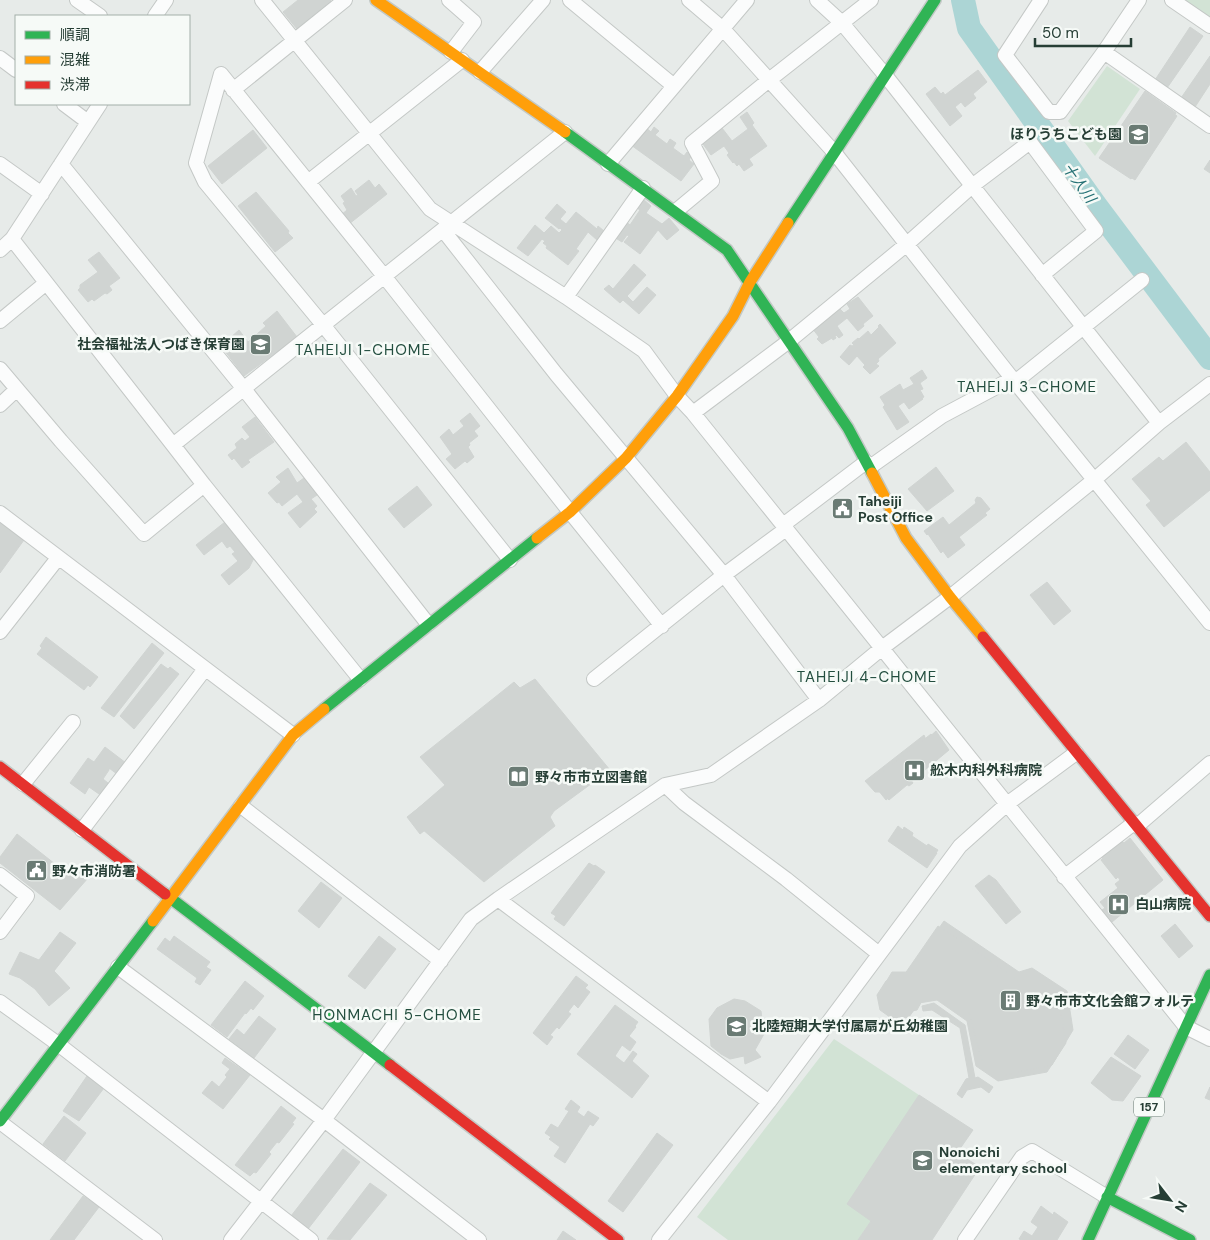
<svg xmlns="http://www.w3.org/2000/svg" width="1210" height="1240" font-family="'DM Sans','Noto Sans JP',sans-serif">
<style>
.green{fill:#d2e3d5}
.lines{fill:none;stroke-linecap:round;stroke-linejoin:round}
.river{stroke:#acd5d5;stroke-width:24}
.building{fill:#d0d4d2;stroke:#d0d4d2}
.street-casing{stroke:#c4c8c6;stroke-width:16}
.fast-casing{stroke:#c3c9c6;stroke-width:14}
.slow-casing{stroke:#c3c9c6;stroke-width:14}
.jam-casing{stroke:#c3c9c6;stroke-width:14}
.street{stroke:#fbfcfc;stroke-width:14}
.fast{stroke:#30b455;stroke-width:11}
.slow{stroke:#ff9f0a;stroke-width:11}
.jam{stroke:#e5322d;stroke-width:11}
.labels{text-anchor:middle;stroke-width:5;stroke-linejoin:round;paint-order:stroke}
.shield{fill:#f6faf7;stroke:#64766f;stroke-width:1}
.shield-label{font-size:12px;font-weight:bold;fill:#263e35}
.poi-label{font-size:14px;font-weight:bold;fill:#263e35;stroke:#f6faf7;text-anchor:start}
.water-label{font-size:15px;font-style:italic;fill:#257175;stroke:#f6faf7}
.neighbourhood-label{font-size:15px;letter-spacing:1px;fill:#234e3f;stroke:#f6faf7}
</style>
<rect width="100%" height="100%" fill="#e7ebe9"/>
<path class="green" d="M1180 0H1210V20Z
M1107 66 1140 89 1095 156 1068 121Z
M834 1039 919 1095 848 1204 871 1221 858 1240H728L697 1217Z"/>
<g class="lines">
<path class="river" d="M963 0 969 28 1095 205 1210 358"/>
</g>
<path class="building" d="M298 0H330L331 1 297 29 283 12Z
M1190 27 1203 36 1167 88 1155 80Z
M1210 56V84L1195 107 1181 98Z
M978 70 987 82 973 94 976 98 965 107 961 102 955 107 962 116 950 126 926 94 935 87 941 94 943 92 945 95Z
M1145 91 1176 113 1131 179 1099 158Z
M1147 96 1177 116 1135 180 1104 160Z
M747 112 754 123 752 125 767 146 749 159 753 165 744 171 739 164 737 166 734 162 733 163 727 155 729 153 724 146 711 155 700 140 722 128 732 141 748 129 740 117Z
M645 127 651 132 654 127 659 131 655 135 667 144 670 139 676 143 673 148 684 156 687 152 692 155 689 160 694 164 681 181 631 145Z
M253 130 267 148 222 184 208 166Z
M1210 160V173L1204 169Z
M369 180 375 188 379 184 387 194 349 224 341 215 347 210 343 203 345 202 341 196 351 188 356 196 358 195 355 191Z
M256 192 289 231 288 233 293 238 275 252 238 206Z
M643 199 651 206 646 213 662 224 669 218 679 230 667 240 658 230 640 254 624 242 629 236 627 235 622 242 614 237 625 221 630 225 640 210 637 208Z
M557 204 566 212 560 219 566 224 576 212 597 229 598 226 604 231 597 240 588 232 576 249 579 251 568 265 546 248 547 246 543 243 545 241 542 239 528 256 517 248 535 225 544 233 551 226 559 233 562 230 560 228 559 229 545 218Z
M99 252 120 278 109 286 112 290 107 294 105 293 94 301 92 299 88 302 78 290 80 288V285L98 272 88 260Z
M634 264 646 275 627 296 633 302 647 287 656 295 639 314 623 300 620 303 604 289 609 285 613 289Z
M858 297 873 316 863 324 864 326 858 331 847 318 837 326 843 335 839 338 836 335 835 336 836 338 833 340 832 338 822 344 817 339 819 337 812 328 819 323 821 325 840 309 844 313 850 309 847 304Z
M277 311 297 337 244 376 221 346 239 330 248 342 266 326 263 323Z
M880 324 896 343 878 359 879 361 876 364 879 366 870 374 863 367 865 365 857 356 849 365 840 357 850 345 852 346 854 345 852 343 858 338 859 339 868 331 871 335 879 327 878 326Z
M922 370 927 378 920 383 923 389 920 390 924 397 922 398 923 399 909 409 904 402 898 406 909 422 897 430 883 407 885 405 880 397 900 384 903 390 914 384 910 378Z
M470 413 480 426 474 431 478 436 469 443 470 445 468 447 474 457 467 463 465 461 455 469 446 459 452 454 440 437 449 429 453 435 464 426 460 421Z
M255 417 274 442 248 460 250 462 242 468 234 458 232 460 228 455 237 448 235 444 242 438 245 441 250 437 242 427Z
M1186 442 1210 472V490L1164 527 1146 505 1151 501 1132 479 1159 457 1163 461Z
M936 467 954 491 927 511 908 489Z
M288 468 297 483 304 478 317 495 311 499 317 506 314 509 317 512 300 528 288 513 303 502 297 494 282 506 279 502 277 503 268 493 281 482 276 477Z
M417 486 432 505 404 528 388 509Z
M977 497 981 498 990 509 985 513 987 515 959 537 965 545 948 558 943 551 941 553 928 534 927 535 924 531 943 517 949 525 976 503 975 500Z
M0 521 24 540 0 573Z
M225 522 254 558 249 568 229 585 221 575 238 561 232 554 235 552 230 546 227 548 222 541 204 555 196 545Z
M1047 582 1071 611 1054 625 1030 595Z
M46 637 98 677 90 687 88 685 84 690 37 654 42 648 40 646Z
M152 643 164 653 114 717 101 708Z
M161 664 168 669 170 667 179 674 134 729 120 716Z
M535 679 610 770 554 811 550 817 555 826 484 882 408 817 445 785 420 757 514 682 520 688Z
M936 731 949 750 889 800 881 792H875L865 781 924 735 926 740Z
M931 734 938 743 941 744 942 748 946 752 911 780 913 783 909 786 906 784 886 800 871 781Z
M105 747 126 763 117 774 109 768V770L103 779 108 783 102 792 99 794 89 787 85 794 70 783 88 758 94 762Z
M444 788 452 798 446 803 451 810 420 834 407 817Z
M898 826 903 830 904 827 913 833 912 836 927 846 928 844 938 850 936 853H937L927 868 888 841Z
M17 834 69 875 75 866 88 878 60 910 0 863V857Z
M1130 838 1163 880 1112 922 1102 910 1105 908 1100 902 1118 888 1115 884 1120 880 1118 877 1116 879 1101 860 1103 858 1101 856 1120 840 1124 843Z
M589 863 594 866 595 865 605 872 564 926 554 919 556 916 551 913Z
M989 875 996 880 1021 912 1006 924 975 886Z
M321 882 342 898 319 928 298 911Z
M944 921 1019 972 1032 968 1067 991 1073 1030 1052 1065 1005 1075 982 1061 969 1012 942 994 924 997 917 1010 900 1013 885 1005 883 987 892 972H908Z
M1175 924 1193 946 1179 958 1161 936Z
M938 926 1021 982 1036 979 1057 993 1066 1043 1047 1072 998 1081 976 1066 967 1021 937 1000 919 1003 909 1017 894 1020 880 1010 877 995 886 981 902 978Z
M60 932 76 943 54 971 70 988 49 1006 35 989 20 978 9 974 20 952 39 960Z
M174 936 210 962 206 967 211 970 200 985 195 982 197 978 157 949 165 938 170 942Z
M379 936 396 949 365 989 348 976Z
M576 976 588 985 585 988 590 992 578 1008 574 1004 568 1012 571 1014 559 1029 557 1027 550 1035 553 1037 547 1045 533 1033Z
M245 981 264 996 253 1010 251 1008 246 1014 245 1013 227 1037 211 1025Z
M734 999 745 1001 761 1011 764 1034 755 1050 761 1057 745 1064 744 1056 730 1059 721 1054 711 1046 709 1019 717 1008Z
M934 1003 965 1025 975 1078 978 1077 993 1087 989 1093 981 1087 967 1090 962 1098 957 1094 966 1079 969 1078 960 1028 932 1010 923 1011 922 1006Z
M615 1005 638 1022 635 1026 636 1027 629 1036 636 1042 630 1051 622 1045 615 1056 624 1063 633 1051 637 1054 632 1061 649 1076 632 1098 577 1054Z
M259 1016 276 1029 254 1058 229 1039 237 1029 244 1035Z
M1128 1035 1149 1050 1135 1069 1114 1054Z
M1111 1057 1141 1076 1123 1101 1112 1100 1091 1083Z
M225 1058 250 1075 223 1109 202 1093 212 1081 219 1087 227 1077 225 1075 230 1069 222 1063Z
M87 1076 104 1088 79 1121 63 1111Z
M1210 1087V1100L1205 1098Z
M919 1095 973 1130 957 1153 980 1167 932 1240H858L871 1221 847 1204Z
M571 1100 580 1107 577 1112 584 1117 588 1111 599 1118 593 1126 590 1124 565 1163 554 1156 560 1147 549 1139 551 1137 545 1133 551 1124 558 1128 569 1111 565 1109Z
M281 1106 296 1118 292 1123 294 1124 279 1143 277 1142 269 1152 271 1154 256 1173 254 1172 250 1176 235 1165Z
M64 1116 86 1133 65 1161 43 1144Z
M657 1133 673 1145 623 1212 608 1201Z
M343 1149 360 1162 308 1229 291 1216Z
M370 1183 387 1195 350 1240 327 1239Z
M83 1196 99 1207 74 1240H50Z
M1041 1206 1053 1215 1054 1212 1068 1222 1057 1240H1022L1019 1239 1024 1231 1032 1236 1038 1227 1031 1222Z
M563 1231 576 1240H557Z"/>
<g class="lines">
<defs>
<path id="street" d="M77 0 100 16
M262 0 430 209 566 297 644 351 677 396 693 413 1186 1027 1210 1039
M449 0 474 22 451 52
M570 0 674 86
M689 0 723 29 834 152 1015 382 1210 623
M1041 0 1005 55 1049 112H1060L1104 52 1139 0
M1172 0 1210 26
M155 16 166 0
M1104 52 1210 126
M0 58 16 70
M480 72 543 0
M221 74 384 276 570 512 662 626
M221 74 196 163 205 182 324 326 510 560
M233 90 345 0
M64 104 88 122
M0 164 42 194
M61 164 244 389 428 624
M608 164 747 0
M308 182 462 60
M676 211 712 181 692 143 769 80 871 0
M443 230 556 374 724 575 819 700
M12 239 173 445 565 132
M0 250 12 239 100 104
M566 297 643 188
M0 321 46 283
M0 369 61 441 144 534 204 485 173 445
M0 405 17 389
M693 413 789 341 907 244 972 186 1030 142 1096 231 1042 275
M1159 423 1210 384
M870 467 942 416 1002 384 1015 382 1142 280
M204 485 360 679
M0 513 293 735
M783 525 866 462
M0 632 58 558
M594 679 724 575 786 529
M23 784 73 722
M665 785 684 803 786 879 879 954
M241 806 441 961
M1137 826 1210 763
M82 830 205 669
M0 875 27 896 0 932
M1064 877 1134 823
M498 899 769 1102
M118 967 324 1120 479 1240
M0 1002 58 1044 311 1240
M0 1122 155 1240
M231 1240 324 1120 471 919 498 899 665 785 711 775 819 700 882 648 950 597 1094 480 1159 423 885 75 842 23 817 0
M659 1240 769 1102 960 846 1007 804 1076 753
M965 1240 1022 1157 1032 1151 1107 1197"/>
<path id="fast" d="M565 132 727 250 848 428 872 473
M788 223 935 0
M324 709 537 538
M165 894 390 1065
M0 1121 153 921
M1107 1197 1190 1240
M1088 1240 1210 975"/>
<path id="slow" d="M376 0 565 132
M872 473 906 538 950 597 983 637
M537 538 570 512 626 458 677 396 733 316 750 282 788 223
M153 921 293 735 324 709"/>
<path id="jam" d="M983 637 1210 916
M0 767 165 894
M390 1065 618 1240"/>
</defs>
<use href="#street" class="street-casing"/>
<use href="#fast" class="fast-casing"/>
<use href="#slow" class="slow-casing"/>
<use href="#jam" class="jam-casing"/>
<use href="#street" class="street"/>
<use href="#fast" class="fast"/>
<use href="#slow" class="slow"/>
<use href="#jam" class="jam"/>
</g>
<defs>
<symbol id="school-square" viewBox="-11 -11 22 22"><rect x="-9" y="-9" width="18" height="18" rx="4" fill="#6a7b74" stroke="#f6faf7"/><path d="M0-5L7-2L0 1L-7-2ZM-4 1L0 2.5L4 1V4Q0 6-4 4Z" fill="#fff"/></symbol>
<symbol id="civic-square" viewBox="-11 -11 22 22"><rect x="-9" y="-9" width="18" height="18" rx="4" fill="#6a7b74" stroke="#f6faf7"/><path d="M-.6-6.5H3V-4.5H.6V-3L4-1V1h2V6H-6V1h2V-1L-.6-3ZM-1.2 2.5V6h2.4V2.5Z" fill="#fff"/></symbol>
<symbol id="hospital-square" viewBox="-11 -11 22 22"><rect x="-9" y="-9" width="18" height="18" rx="4" fill="#6a7b74" stroke="#f6faf7"/><path d="M-5-5h3v3.5h4V-5h3V5h-3V1.5h-4V5h-3Z" fill="#fff"/></symbol>
<symbol id="library-square" viewBox="-11 -11 22 22"><rect x="-9" y="-9" width="18" height="18" rx="4" fill="#6a7b74" stroke="#f6faf7"/><path d="M-6-4Q-3-5.5-.7-3.5V5Q-3 3-6 4ZM6-4Q3-5.5 .7-3.5V5Q3 3 6 4Z" fill="#fff"/></symbol>
<symbol id="building-square" viewBox="-11 -11 22 22"><rect x="-9" y="-9" width="18" height="18" rx="4" fill="#6a7b74" stroke="#f6faf7"/><path d="M-4-6H4V6H1V3H-1V6H-4ZM-2.5-4.3h1.7v1.8h-1.7ZM.8-4.3h1.7v1.8H.8ZM-2.5-1h1.7V.8h-1.7ZM.8-1h1.7V.8H.8Z" fill="#fff"/></symbol>
</defs>
<g fill-rule="evenodd">
<use href="#school-square" x="1126" y="122" width="25" height="25"/>
<use href="#school-square" x="248" y="332" width="25" height="25"/>
<use href="#civic-square" x="830" y="496" width="25" height="25"/>
<use href="#hospital-square" x="902" y="758" width="25" height="25"/>
<use href="#library-square" x="506" y="764" width="25" height="25"/>
<use href="#civic-square" x="24" y="858" width="25" height="25"/>
<use href="#hospital-square" x="1106" y="892" width="25" height="25"/>
<use href="#building-square" x="998" y="988" width="25" height="25"/>
<use href="#school-square" x="724" y="1014" width="25" height="25"/>
<use href="#school-square" x="910" y="1148" width="25" height="25"/>
</g>
<g class="labels">
<rect class="shield" x="1134" y="1097.5" width="30" height="19" rx="4"/>
<g class="shield-label">
<text x="1149" y="1111">157</text>
</g>
<g class="poi-label">
<text x="1122" y="139" text-anchor="end">ほりうちこども園</text>
<text x="245" y="349" text-anchor="end">社会福祉法人つばき保育園</text>
<text x="858" y="506">Taheiji<tspan x="858" dy="16">Post Office</tspan></text>
<text x="930" y="775">舩木内科外科病院</text>
<text x="535" y="782">野々市市立図書館</text>
<text x="52" y="876">野々市消防署</text>
<text x="1135" y="909">白山病院</text>
<text x="1026" y="1006">野々市市文化会館フォルテ</text>
<text x="752" y="1031">北陸短期大学付属扇が丘幼稚園</text>
<text x="939" y="1157">Nonoichi<tspan x="939" dy="16">elementary school</tspan></text>
</g>
<g class="water-label">
<text transform="translate(1079 183) rotate(54)" y="5">十人川</text>
</g>
<g class="neighbourhood-label">
<text x="363" y="355">TAHEIJI 1-CHOME</text>
<text x="1027" y="392">TAHEIJI 3-CHOME</text>
<text x="867" y="682">TAHEIJI 4-CHOME</text>
<text x="397" y="1020">HONMACHI 5-CHOME</text>
</g>
</g>
<rect x="15" y="15" width="175" height="90" fill="#f6faf7" stroke="#a3afa9"/>
<rect x="25" y="31" width="25" height="8" fill="#30b455" stroke="#a3afa9"/>
<text x="60" y="40" font-size="15" fill="#263e35">順調</text>
<rect x="25" y="56" width="25" height="8" fill="#ff9f0a" stroke="#a3afa9"/>
<text x="60" y="65" font-size="15" fill="#263e35">混雑</text>
<rect x="25" y="81" width="25" height="8" fill="#e5322d" stroke="#a3afa9"/>
<text x="60" y="90" font-size="15" fill="#263e35">渋滞</text>
<g transform="translate(1170 1200) rotate(121)" stroke="#f6faf7" stroke-width="4" paint-order="stroke">
<path d="M0-4L9 19L0 12L-9 19Z" fill="#263e35"/>
<text y="-8" font-size="14" font-weight="bold" text-anchor="middle" fill="#263e35">N</text>
</g>
<path d="M1035 38v8h96v-8" fill="none" stroke="#263e35" stroke-width="2.5"/>
<text x="1042" y="38" font-size="15" fill="#263e35" stroke="#f6faf7" stroke-width="4" paint-order="stroke">50 m</text>
</svg>
